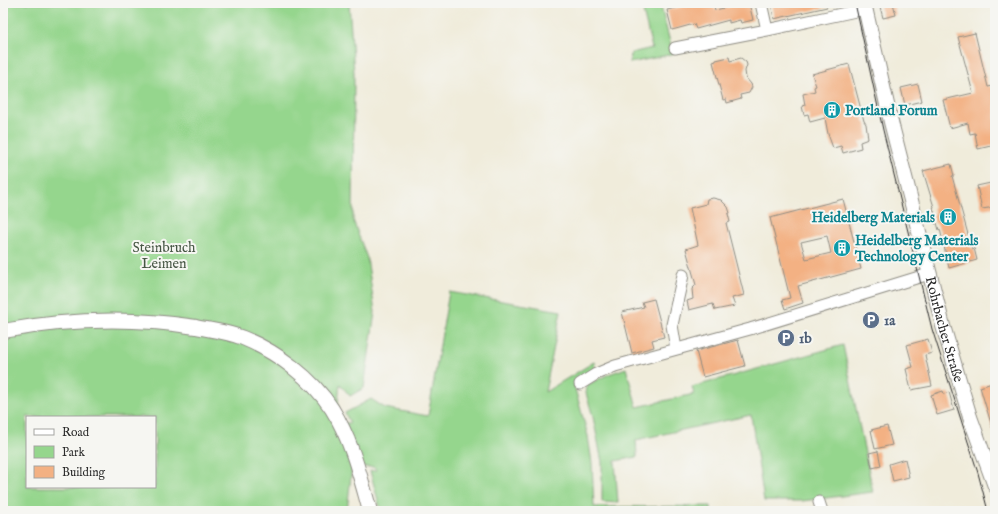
<svg xmlns="http://www.w3.org/2000/svg" width="998" height="514" font-family="'IM FELL English',serif">
<style>
.green{fill:#95d68d;stroke:#60805c;fill-rule:evenodd}
.building{fill:#f3b183;fill-rule:evenodd}
.lines{fill:none;stroke-linecap:round;stroke-linejoin:round}
.minor-casing{stroke:#8e8c83;stroke-width:13}
.major-casing{stroke:#8e8c83;stroke-width:16}
.minor{stroke:#fff;stroke-width:11}
.major{stroke:#fff;stroke-width:14}
.tram{stroke:#2b2b2b;stroke-width:1}
.labels{text-anchor:middle;stroke-width:4;stroke-linejoin:round;paint-order:stroke}
.culture-label{font-size:14px;font-weight:bold;fill:#0d838f;stroke:#f6f6f2;text-anchor:start}
.park-label{font-size:14px;fill:#465644;stroke:#f6f6f2}
.service-label{font-size:14px;font-weight:bold;fill:#4e5e75;stroke:#f6f6f2;text-anchor:start}
.street-label{font-size:14px;fill:#2b2b2b;stroke:#f6f6f2}
</style>
<rect width="100%" height="100%" fill="#f6f6f2"/>
<filter id="ink" filterUnits="userSpaceOnUse"><feTurbulence type="fractalNoise" baseFrequency=".025" numOctaves="2"/><feDisplacementMap in="SourceGraphic" scale="8" xChannelSelector="R" yChannelSelector="G"/><feConvolveMatrix kernelMatrix="1 2 1 2 8 2 1 2 1" color-interpolation-filters="sRGB"/></filter>
<filter id="wash" filterUnits="userSpaceOnUse"><feTurbulence type="fractalNoise" baseFrequency=".012" numOctaves="4" result="noise"/><feDisplacementMap in="SourceGraphic" scale="16" xChannelSelector="R" yChannelSelector="G"/><feGaussianBlur stdDeviation="0.9" result="paint"/><feColorMatrix in="noise" values="0 0 0 0 0 0 0 0 0 0 0 0 0 0 0 0 0 1.4 0 .05"/><feComposite in="paint" operator="in"/></filter>
<g filter="url(#wash)">
<rect width="100%" height="100%" fill="#f0ecdb"/>
<path class="green" d="M3 3H349L354 73 353 220 367 258 375 312 364 388 350 396 340 384 338 402 340 423H350L345 413 371 399 385 408 428 416 449 292 561 311 545 392 594 362 596 373 574 385 588 436 592 463 594 507 711 506V511H381L370 471 376 470 374 467H352L347 511H3ZM27 417H155V487H27Z
M641 3H660L673 54 630 63 631 53 652 48Z
M843 345 873 492 802 501H764L751 415 636 440 637 457 615 461 618 503 602 502V462L593 417 586 393 587 385 609 374 626 368 637 407 694 394 692 387Z"/>
<g id="blocks">
<path class="building" d="M689 3H713L715 10 737 5V3H749L753 20 741 23 740 20 729 23V20L696 29 694 24 672 30 667 10 689 5Z
M771 3H827V7L774 19Z
M879 3H893L896 15 883 18Z
M975 33 988 87 993 86 995 94V145L978 149 975 133 970 134 968 123 950 128 943 100 973 93 958 37Z
M729 57 730 61 741 58 746 62 747 65 745 71 746 78 751 84 752 87 749 93 740 95 741 99 727 103 726 99 723 100 713 62 716 61V60Z
M849 64 864 121 866 124 868 139 860 142 861 148 843 153 841 146 833 148 828 134 825 118 810 122 808 114 804 115 802 106 805 105 803 94 815 91 814 87 816 86 812 74Z
M918 84 922 101 905 105 901 88Z
M951 164 954 176H952L972 249 974 248 977 260 949 268 940 229 939 230 937 223 935 224 934 220 933 214H935L933 208 934 207 923 171Z
M995 182V207L982 209 977 186Z
M713 198 721 200 728 207 730 213 728 214 730 222 726 223 744 295 732 298 735 306 715 310 713 304 689 310 687 301 693 299 692 289 696 285 686 249 698 245 690 208 706 204 707 199Z
M843 199 861 269 798 286 803 303 785 309 782 300 790 298 770 218ZM827 236 831 253 806 259 801 242Z
M654 299 664 337 652 340 654 347 632 353 622 312 644 307 642 302Z
M928 339 932 353 925 355 932 386 911 390 906 369 913 367 907 345Z
M738 340 745 366 703 377 696 351Z
M995 382V430H993L980 387Z
M943 391 944 394 949 392 954 410 937 415 931 395Z
M887 426 892 445 875 449 871 430Z
M878 451 881 466 872 468 869 453Z
M905 459 909 477 893 481 889 464Z"/>
</g>
</g>
<g filter="url(#ink)">
<use href="#blocks" fill-opacity="0" stroke="#8e8c83" stroke-width="1"/>
<g class="lines">
<defs>
<path id="minor" d="M761 3 767 30
M675 48 767 30 865 9
M676 349 672 325 683 275
M580 384 596 374 615 366 750 329 929 274
M819 502 822 511"/>
<g id="major">
<path id="s1" d="M864 3 891 122 943 326 970 417 995 486"/>
<path d="M3 331C66 319 132 317 196 327 211 330 229 332 243 338 277 352 312 378 332 409 352 441 360 476 370 511"/>
</g>
</defs>
<use href="#minor" class="minor-casing"/>
<use href="#major" class="major-casing"/>
<use href="#minor" class="minor"/>
<use href="#major" class="major"/>
<path class="tram" d="M855 3 883 130 932 329 978 473 988 511"/>
</g>
</g>
<defs>
<symbol id="building-disc" viewBox="-11 -11 22 22"><circle r="9.5" fill="#0f9aa8" stroke="#f6f6f2"/><path d="M-4-6H4V6H1V3H-1V6H-4ZM-2.5-4.3h1.7v1.8h-1.7ZM.8-4.3h1.7v1.8H.8ZM-2.5-1h1.7V.8h-1.7ZM.8-1h1.7V.8H.8Z" fill="#fff"/></symbol>
<symbol id="parking-disc" viewBox="-11 -11 22 22"><circle r="9.5" fill="#5c6f8a" stroke="#f6f6f2"/><path d="M-3.5-5.5H1a3.5 3.5 0 0 1 0 7H-1V5.5H-3.5ZM-1-3.4V-.6H.8a1.4 1.4 0 0 0 0-2.8Z" fill="#fff"/></symbol>
</defs>
<g fill-rule="evenodd">
<use href="#building-disc" x="822" y="100" width="20" height="20"/>
<use href="#building-disc" x="938" y="207" width="20" height="20"/>
<use href="#building-disc" x="832" y="238" width="20" height="20"/>
<use href="#parking-disc" x="861" y="310" width="20" height="20"/>
<use href="#parking-disc" x="776" y="328" width="20" height="20"/>
</g>
<g class="labels">
<g class="culture-label">
<text x="845" y="115">Portland Forum</text>
<text x="935" y="222" text-anchor="end">Heidelberg Materials</text>
<text x="855" y="245">Heidelberg Materials<tspan x="855" dy="16">Technology Center</tspan></text>
</g>
<g class="park-label">
<text x="164" y="252">Steinbruch<tspan x="164" dy="16">Leimen</tspan></text>
</g>
<g class="service-label">
<text x="884" y="325">1a</text>
<text x="799" y="343">1b</text>
</g>
<g class="street-label">
<text dy="5" stroke="none"><textPath href="#s1" startOffset="336">Rohrbacher Straße</textPath></text>
</g>
</g>
<rect width="998" height="514" fill="none" stroke="#f6f6f2" stroke-width="16"/>
<rect x="26" y="416" width="130" height="72" fill="#f6f6f2" stroke="#a5a5a2"/>
<rect x="34" y="429" width="20" height="6" fill="#ffffff" stroke="#a5a5a2"/>
<text x="62" y="436" font-size="12" fill="#2b2b2b">Road</text>
<rect x="34" y="446" width="20" height="12" fill="#95d68d" stroke="#a5a5a2"/>
<text x="62" y="456" font-size="12" fill="#2b2b2b">Park</text>
<rect x="34" y="466" width="20" height="12" fill="#f3b183" stroke="#a5a5a2"/>
<text x="62" y="476" font-size="12" fill="#2b2b2b">Building</text>
</svg>
